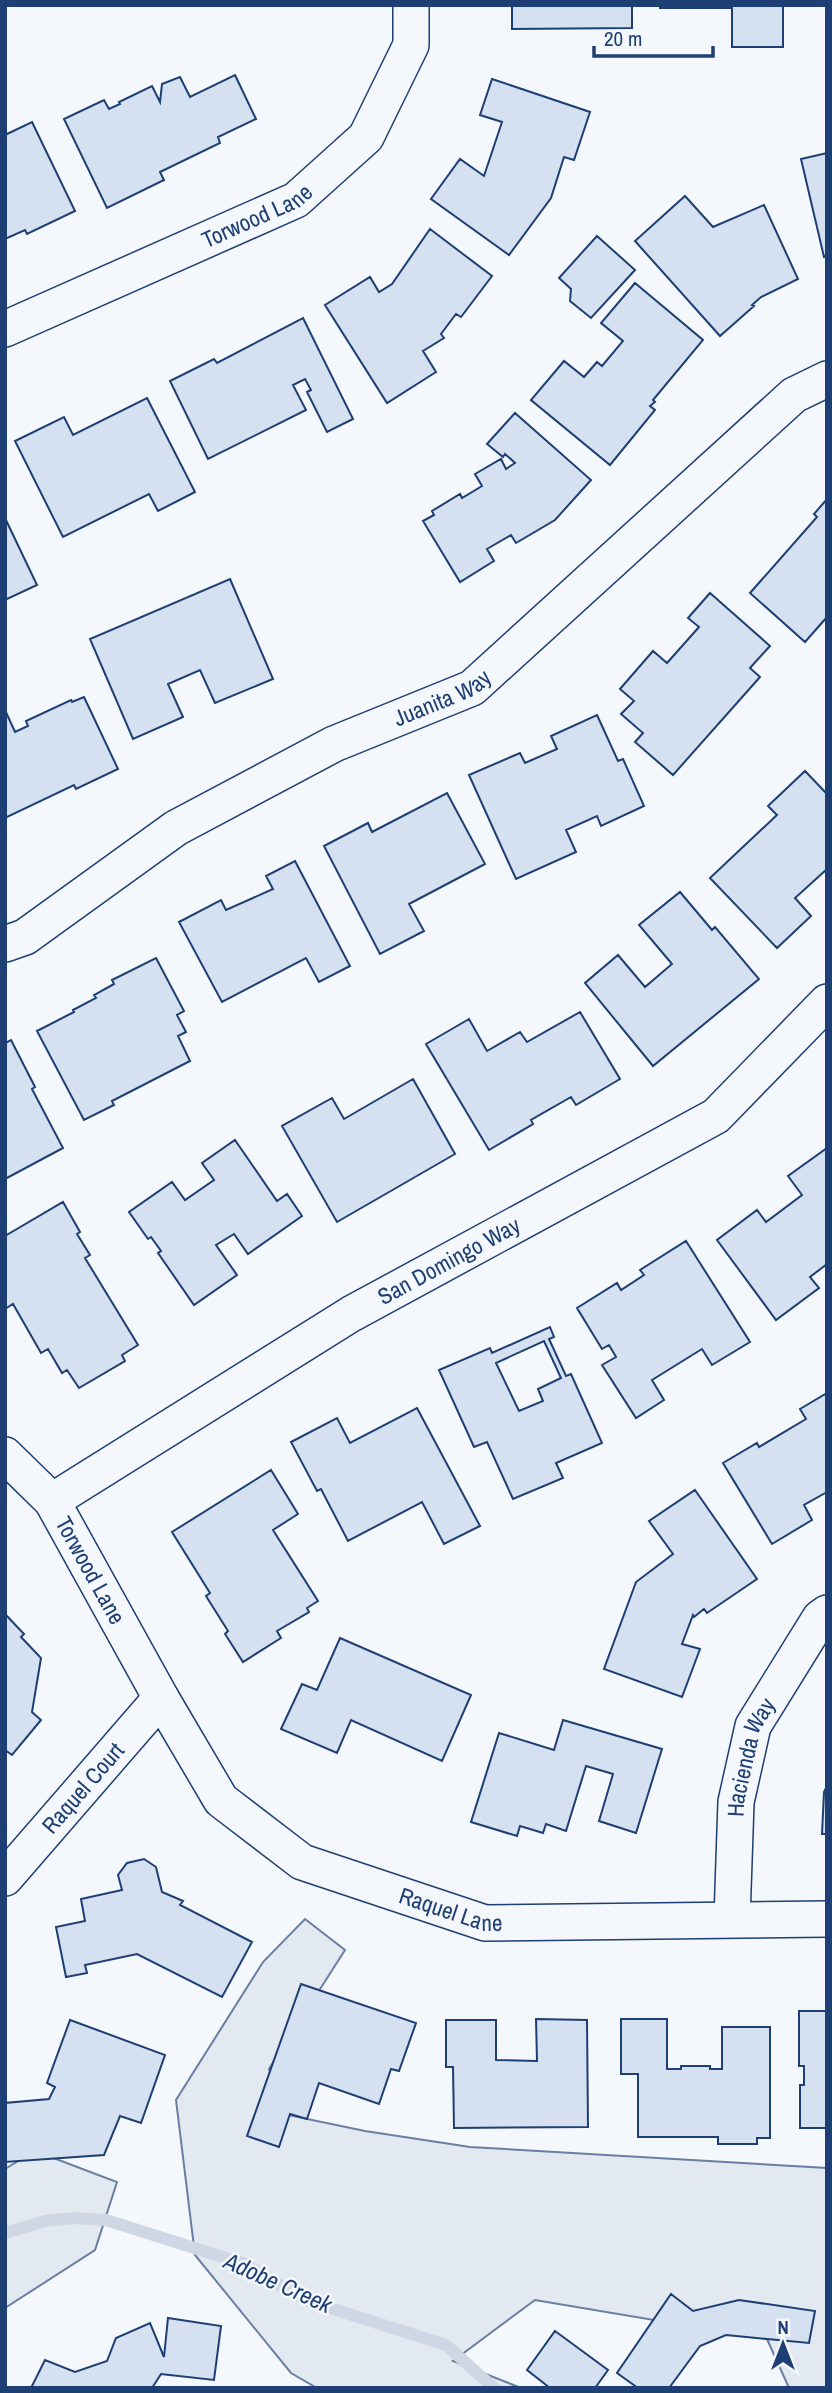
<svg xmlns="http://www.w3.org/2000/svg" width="832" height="2393" font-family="'Archivo Narrow',sans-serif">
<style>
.green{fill:#e3e9f0;stroke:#687fa3;stroke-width:2}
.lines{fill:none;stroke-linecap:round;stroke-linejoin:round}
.stream{stroke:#cfd7e4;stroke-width:12}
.building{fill:#d5e0f0;stroke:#1d3f73;stroke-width:2;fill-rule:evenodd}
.minor-casing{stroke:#1d3f73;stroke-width:38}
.minor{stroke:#f4f7fb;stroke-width:35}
.labels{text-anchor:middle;stroke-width:5;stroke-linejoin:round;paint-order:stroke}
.street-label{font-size:23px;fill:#1d3f73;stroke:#f4f7fb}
.water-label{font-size:24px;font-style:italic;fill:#1d3f73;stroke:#f4f7fb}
</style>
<rect width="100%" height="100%" fill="#f4f7fb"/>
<path class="green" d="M305 1919 345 1950 269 2069 283 2114 365 2131 470 2147 827 2168V2388H789L767 2339 535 2300 453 2361 521 2388H317L291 2373 195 2255 176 2100 263 1962Z
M35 2151 117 2182 95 2250 5 2308V2169Z"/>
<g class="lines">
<path class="stream" d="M5 2233 45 2221 75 2218 106 2220 245 2264 305 2300 446 2345 494 2388"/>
</g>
<path class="building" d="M512 5H632V28L512 29Z
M660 5H783V47H732V8H660Z
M235 75 256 119 218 137 220 143 160 172 164 180 107 208 64 119 104 100 109 109 120 104 119 102 152 86 160 102 162 84 180 77 190 97Z
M492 79 590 112 574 160 564 157 551 198 509 255 431 199 460 159 484 176 502 122 480 115Z
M32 122 75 211 27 234 25 230 5 239V135Z
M827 153V256L824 257 801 159Z
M685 196 713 227 764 205 798 279 761 297 752 305 754 306 720 336 635 241Z
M430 229 492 276 461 317 456 314 441 334 444 338 423 351 436 372 387 403 325 305 370 277 379 292 392 284Z
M597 236 635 270 591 318 570 301 571 289 559 278Z
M635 283 703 340 653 400 655 402 650 406 655 410 610 465 531 400 564 361 584 377 597 362 602 366 623 341 601 323Z
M303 318 353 419 327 432 307 392 311 390 305 379 293 385 306 410 208 459 170 381 214 359 217 363Z
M147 398 195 492 158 511 149 494 63 537 15 441 64 417 73 435Z
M515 413 591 480 555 520 516 543 511 535 487 549 494 561 460 582 423 521 434 515 432 511 460 494 462 498 482 486 475 474 501 459 506 469 515 463 505 454 503 457 487 444Z
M827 499V617L805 642 750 593 817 517 814 514Z
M5 518 37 585 5 600Z
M230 579 273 679 215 703 200 670 168 684 183 717 133 739 90 639Z
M710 593 770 646 750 668 760 677 673 775 635 742 643 733 621 714 634 701 620 689 653 651 667 663 699 627 688 618Z
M84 697 118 769 76 789 74 785 5 818V710L15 732 28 726 26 721 71 700 72 702Z
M597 715 618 761 623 759 644 806 601 826 597 816 566 830 576 852 516 879 469 775 520 753 525 763 557 749 551 736Z
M805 771 827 794V869L795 898 811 916 777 948 710 878 777 815 768 806Z
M447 793 485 864 409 904 424 931 380 954 324 846 368 823 372 832Z
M295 861 350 966 319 982 306 958 222 1002 179 922 221 900 226 910 273 889 266 876Z
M680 892 712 930 715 927 759 979 653 1066 585 983 618 955 645 987 672 964 639 925Z
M156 958 184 1011 177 1015 186 1032 178 1036 190 1061 112 1101 114 1105 84 1120 37 1031 74 1012 73 1010 96 998 94 995 114 984 112 980Z
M580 1012 620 1079 576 1105 571 1097 531 1120 533 1124 489 1150 426 1044 469 1019 487 1051 520 1032 527 1042Z
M11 1040 35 1087 32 1089 63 1148 5 1179V1043Z
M413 1079 455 1154 337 1222 282 1126 332 1098 344 1119Z
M235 1140 277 1201 287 1194 302 1216 248 1254 234 1234 216 1245 237 1275 194 1305 158 1253 161 1251 151 1237 148 1239 129 1212 172 1182 185 1200 214 1180 202 1163Z
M827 1148V1264L810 1277 819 1288 776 1320 717 1240 757 1210 766 1222 802 1195 788 1176Z
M63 1202 80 1232 77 1234 90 1255 85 1258 138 1345 122 1355 125 1361 79 1388 67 1370 62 1373 48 1349 41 1353 13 1304 5 1309V1236Z
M686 1241 750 1342 712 1365 702 1349 652 1380 664 1400 636 1418 602 1365 616 1357 609 1345 602 1349 577 1308 617 1283 621 1290 644 1275 640 1270Z
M550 1327 554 1337 549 1339 566 1376 571 1374 602 1443 556 1463 563 1478 513 1499 487 1442 474 1447 439 1370 490 1348 492 1353ZM544 1341 561 1378 538 1389 543 1401 519 1411 496 1363Z
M827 1393V1492L804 1505 812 1520 772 1544 723 1463 757 1443 759 1447 806 1419 800 1409Z
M417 1408 480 1526 444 1544 422 1502 348 1541 321 1489 317 1491 291 1442 337 1418 350 1443Z
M271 1470 298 1514 273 1530 318 1601 307 1608 309 1612 277 1631 281 1638 243 1662 225 1634 228 1631 206 1596 210 1593 172 1532Z
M695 1490 757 1579 707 1613 704 1609 694 1617 693 1615 682 1644 700 1649 682 1697 604 1669 636 1582 673 1554 649 1521Z
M5 1614 24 1634 21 1637 41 1658 32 1712 41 1720 12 1755 5 1750Z
M340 1638 471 1695 442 1761 351 1720 337 1753 281 1729 302 1684 317 1690Z
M563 1720 662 1749 636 1833 599 1821 613 1774 586 1766 566 1831 546 1824 543 1833 520 1826 517 1836 471 1822 499 1733 554 1750Z
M827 1786V1834H822L824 1792Z
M144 1859 156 1867 162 1892 183 1901 180 1905 252 1942 222 1997 137 1954 85 1965 87 1973 66 1977 56 1927 85 1921 81 1899 122 1890 118 1875 127 1863Z
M301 1984 416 2023 399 2071 391 2069 379 2104 319 2083 307 2119 290 2114 279 2147 247 2136Z
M799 2011H827V2128H800V2085H804V2066H799Z
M536 2019 587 2020 588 2127 454 2128 453 2067H446V2020H496V2060L537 2061Z
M621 2019H667V2069H681V2066H710V2069H722V2027H770V2138H757V2144H718V2137H638V2074H621Z
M70 2020 165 2055 141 2123 120 2116 104 2155 5 2162V2103L49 2099 55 2087 47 2083Z
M671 2294 693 2311 739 2300 815 2311 809 2343 726 2335 700 2346 669 2388H638L617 2373Z
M168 2318 221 2326 214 2380 161 2374 152 2388H31L45 2360 75 2372 107 2361 116 2338 150 2323 164 2357Z
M555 2331 608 2370 595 2388H550L527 2370Z"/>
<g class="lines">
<defs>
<g id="minor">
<path id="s1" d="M5 329 296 200 366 137 411 45V5"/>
<path id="s2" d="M5 944 25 937 176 828 334 744 472 688 794 395 827 379"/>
<path id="s3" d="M5 1455 52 1501 161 1698 221 1800 302 1862 485 1923 827 1919"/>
<path id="s4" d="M52 1501 351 1314 716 1116 827 1002"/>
<path id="s5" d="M5 1878 161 1698"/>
<path id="s6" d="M732 1919 736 1802 753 1726 820 1618 827 1613"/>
</g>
</defs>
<use href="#minor" class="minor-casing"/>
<use href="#minor" class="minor"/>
</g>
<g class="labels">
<g class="street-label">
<text dy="8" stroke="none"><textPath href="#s1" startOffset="276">Torwood Lane</textPath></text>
<text dy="8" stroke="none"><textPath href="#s2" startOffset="504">Juanita Way</textPath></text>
<text dy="8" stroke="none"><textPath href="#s4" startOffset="464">San Domingo Way</textPath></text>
<text dy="8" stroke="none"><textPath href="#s3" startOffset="145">Torwood Lane</textPath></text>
<text dy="8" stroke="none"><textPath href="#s6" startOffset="164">Hacienda Way</textPath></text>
<text dy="8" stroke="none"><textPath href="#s5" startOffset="119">Raquel Court</textPath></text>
<text dy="8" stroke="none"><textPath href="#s3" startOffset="668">Raquel Lane</textPath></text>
</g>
<g class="water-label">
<text transform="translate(278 2283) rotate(24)" y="8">Adobe Creek</text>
</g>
</g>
<rect width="832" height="2393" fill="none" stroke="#1d3f73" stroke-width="14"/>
<g transform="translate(783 2344)" stroke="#f4f7fb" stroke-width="5" paint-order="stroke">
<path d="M0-5L12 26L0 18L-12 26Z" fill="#1d3f73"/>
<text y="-10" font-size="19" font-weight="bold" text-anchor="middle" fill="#1d3f73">N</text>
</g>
<path d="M594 46v10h119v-10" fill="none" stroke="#1d3f73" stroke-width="3.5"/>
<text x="604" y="46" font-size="21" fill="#1d3f73" stroke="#f4f7fb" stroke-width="5" paint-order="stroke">20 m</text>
</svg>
